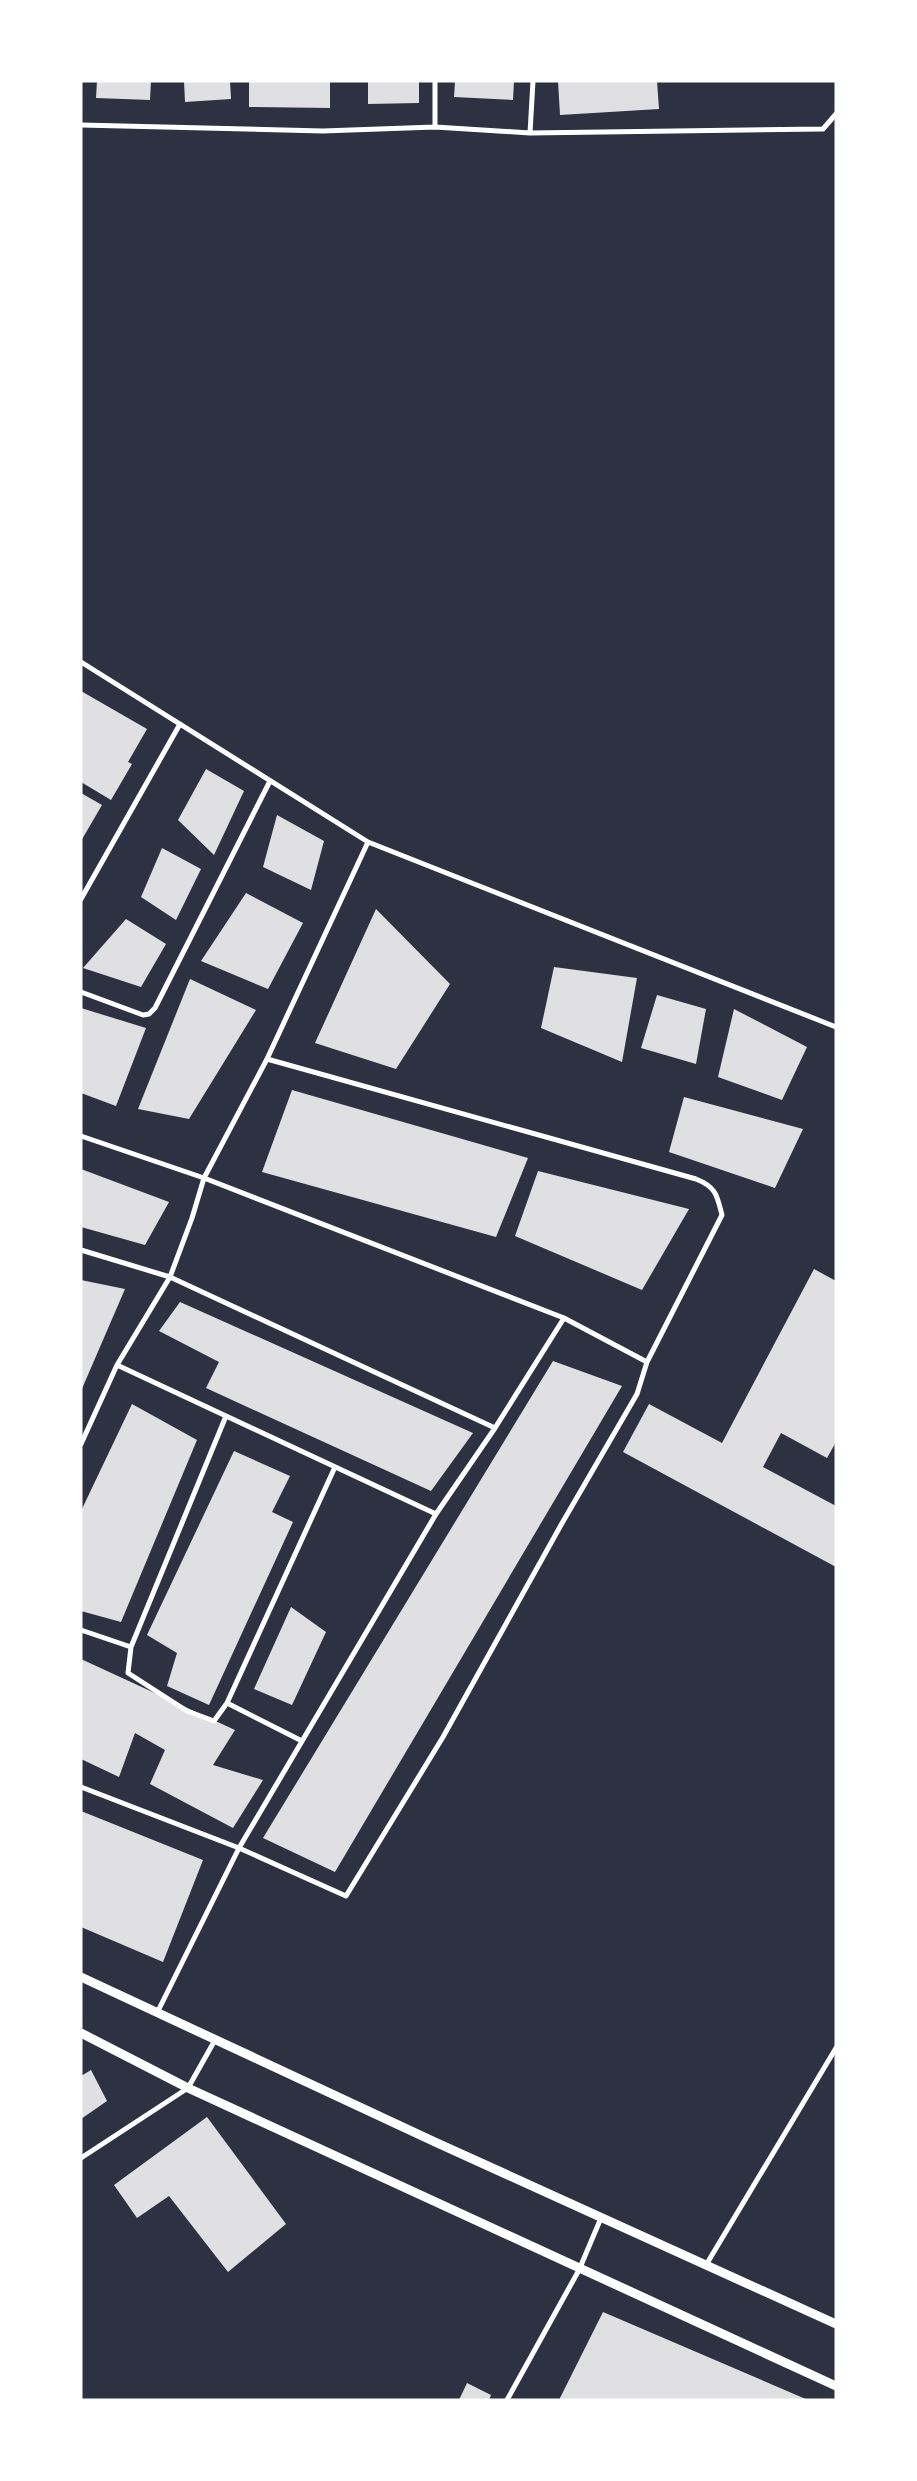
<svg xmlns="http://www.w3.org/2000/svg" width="917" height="2481" font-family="Georgia,serif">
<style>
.building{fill:#e0e0e3}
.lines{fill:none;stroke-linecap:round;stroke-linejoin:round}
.minor{stroke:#fff;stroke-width:5}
.tertiary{stroke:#fff;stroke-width:9}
</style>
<rect width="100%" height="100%" fill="#2d3142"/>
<path class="building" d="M97 81H151L150 100 96 98Z
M184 81H230L231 99 185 102Z
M249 81H330V108L249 107Z
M368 81H419V103L368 104Z
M455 81H514L513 100 454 97Z
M558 81H657L659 109 560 115Z
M81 691 147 729 128 762 132 764 111 800 81 782Z
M206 769 244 791 214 855 178 820Z
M81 793 102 805 81 841Z
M277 815 324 841 311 890 263 867Z
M162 848 201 869 176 920 141 897Z
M246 893 303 923 268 989 201 961Z
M376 909 450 984 396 1069 315 1043Z
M126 919 166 944 141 987 83 968Z
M554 967 637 978 622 1062 541 1028Z
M190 979 256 1010 189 1119 138 1109Z
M657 995 706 1009 696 1064 641 1048Z
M81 1008 146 1028 116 1106 81 1093Z
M734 1009 807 1047 782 1100 718 1077Z
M292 1090 528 1158 496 1237 262 1172Z
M684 1097 803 1129 775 1188 669 1152Z
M81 1169 169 1202 145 1245 81 1227Z
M538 1171 689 1209 642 1290 515 1236Z
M814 1269 836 1281V1442L827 1458 781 1433 763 1467 836 1506V1567L623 1452 649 1404 722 1443Z
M81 1280 125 1289 81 1391Z
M180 1302 473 1433 431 1491 206 1388 219 1362 159 1331Z
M553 1361 622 1386 335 1872 263 1838Z
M132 1404 197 1440 121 1622 81 1611V1511Z
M234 1451 290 1476 272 1512 293 1522 209 1705 167 1686 177 1653 147 1635Z
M291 1607 326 1632 292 1705 254 1689Z
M81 1659 235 1730 213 1765 263 1780 233 1828 150 1784 165 1750 135 1733 119 1777 81 1759Z
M81 1811 203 1860 163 1962 81 1927Z
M91 2070 107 2101 81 2119V2076Z
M207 2117 286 2224 228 2272 169 2196 137 2218 114 2185Z
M603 2312 808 2400H559Z
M467 2383 491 2395 489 2400H459Z"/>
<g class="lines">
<path class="minor" d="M435 81V127
M81 125 323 131 435 127 530 133 823 129 836 114
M530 133 533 81
M81 662 368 842 836 1027
M81 899 180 724
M81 992 143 1015 149 1014 155 1008 270 781
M81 1136 204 1178 564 1318 647 1362
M81 1250 170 1277 495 1428
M117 1365 436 1514
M81 1444 117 1365 170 1277 192 1218 204 1178 267 1059 368 842
M81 1630 131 1647 128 1673 187 1711 214 1721 227 1703 302 1741
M131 1647 226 1416
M227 1703 335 1467
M81 1787 239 1848 346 1896 443 1737 561 1525 637 1394 647 1362 722 1215C717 1195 716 1187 696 1179L267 1059
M157 2013 239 1848 436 1514 495 1428 564 1318
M81 2158 188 2088 215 2040
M706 2265 836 2048
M507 2400 579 2270 601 2218"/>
<path class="tertiary" d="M81 1977 435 2142 836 2324
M81 2033 188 2088 836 2386"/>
</g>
<rect width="917" height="2481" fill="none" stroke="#ffffff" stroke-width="165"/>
</svg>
